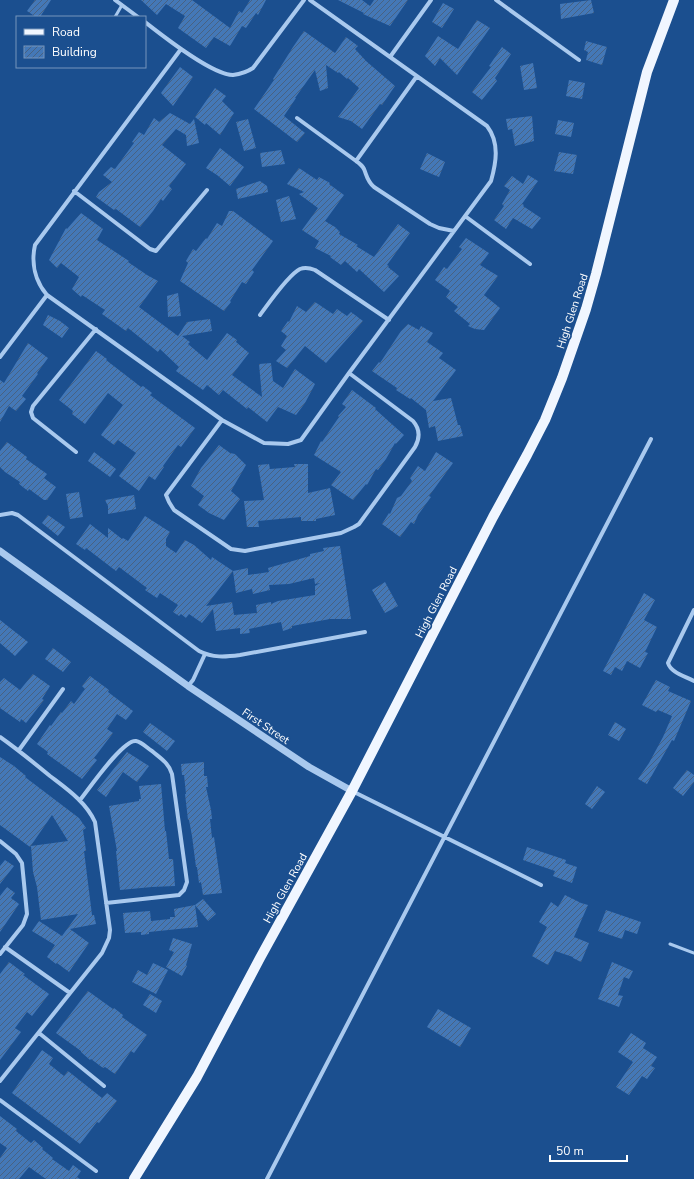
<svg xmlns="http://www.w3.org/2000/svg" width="694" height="1179" font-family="'Nunito Sans',sans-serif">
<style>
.building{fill:url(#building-hatch);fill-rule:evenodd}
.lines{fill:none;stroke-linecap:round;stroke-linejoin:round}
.service{stroke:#a9c9ee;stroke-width:3}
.minor{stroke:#a9c9ee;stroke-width:4}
.tertiary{stroke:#a9c9ee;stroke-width:7}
.primary{stroke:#f0f6ff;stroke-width:10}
.labels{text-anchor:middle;stroke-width:3.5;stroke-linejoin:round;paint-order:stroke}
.street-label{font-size:11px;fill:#fff;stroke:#1b4f8f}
</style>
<defs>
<pattern id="building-hatch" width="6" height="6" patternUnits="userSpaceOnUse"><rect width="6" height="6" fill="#4478b7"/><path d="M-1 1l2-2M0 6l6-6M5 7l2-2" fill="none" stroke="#486282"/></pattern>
</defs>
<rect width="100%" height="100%" fill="#1b4f8f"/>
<path class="building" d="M35 0H51L40 17H36L27 11Z
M141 0H192L230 28 239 11 242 13 250 0H266L258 15 256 13 246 28 242 26 230 46 214 37 206 48 178 28 185 16 166 4 157 15Z
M338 0H362L370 6 374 0H408L390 26 363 14 364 13Z
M591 0 594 13 561 19 560 4Z
M443 3 454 9 442 28 432 22Z
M477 20 490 28 457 75 440 58 435 66 425 56 438 36 458 49Z
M304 31 335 53 346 37 358 46 355 49 366 61 395 86 382 105 380 104 362 129 351 121 338 117 359 88 348 78 347 79 339 72 338 73 326 65 328 88 320 91 315 70 295 98H296L284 116 305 133 297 142 254 109 274 80 273 79 293 47Z
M586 41 607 47 602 65 586 60 588 52 584 50Z
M502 47 511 54 495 78 497 81 482 100 472 92 491 67 489 66Z
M533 63 537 88 524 90 520 66Z
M180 67 193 77 173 106 161 93Z
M569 80 585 83 582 99 566 96Z
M215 88 226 96 222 101 234 113 220 135 206 123 205 125 195 117Z
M170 113 190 124 194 119 199 143 187 146 186 135 176 129 162 145 186 164 169 186 172 189 163 201 161 199 153 211 140 227 116 209 114 210 96 197 99 192 112 182 103 175 111 167 115 169 134 143 132 142 139 132 144 135 154 118 159 122Z
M532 116 534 141 515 146 512 129 508 130 506 119Z
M248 119 256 148 244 151 236 122Z
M558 120 574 123 571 137 555 134Z
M220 148 244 167 230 186 217 175 206 168Z
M281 150 285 164 262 167 260 153Z
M559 152 577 155 573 174 554 171Z
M427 153 445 162 439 177 420 169Z
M299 168 317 180 319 177 330 183 329 184 344 195 325 221 335 227 340 232 339 234 358 245 356 246 374 257 398 224 410 233 387 265 389 266 388 267 399 276 384 292 359 269 357 272 345 261 341 265 330 257 331 256 315 248 319 241 302 230 318 208 299 194 304 192 287 184Z
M528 175 538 181 522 204 524 205 523 206 541 218 532 229 513 218 506 229 494 220 504 206 502 204 510 190 504 186 512 176 523 184Z
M260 181 267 186 268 192 238 199 236 189Z
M289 196 296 219 281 222 276 200Z
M229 211H233L273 241 252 270 254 272 246 284 242 282 230 301 231 302 224 311 180 281 188 263 186 261 193 249 196 251 206 238 207 239 217 223 222 226Z
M81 213 103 229 97 240 129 261 128 262 147 275 158 281 139 307 178 336 187 322 210 319 212 331 182 336 190 342 188 344 207 360 227 333 237 340 236 342 249 353 232 375 262 397 259 364 271 363 273 381 283 388 295 369 315 384 305 403 296 415 278 407 267 422 248 407 247 409 223 390 219 395 207 385 203 390 176 371 179 367 160 349 158 352 128 328 126 331 102 314 105 310 82 295 81 297 72 289 79 277 61 263 57 268 49 260 66 228 67 229Z
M466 238 489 253 480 265 498 276 484 295 500 308 484 330 475 329 468 326 470 324 454 311 458 307 446 297 450 291 435 280 444 267 447 269 462 249 459 247Z
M178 293 181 316 168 317 167 296Z
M315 302 333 314 337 309 347 316 351 312 363 321 326 363 305 346 287 368 276 361 286 350 281 346 287 336 281 331 288 321 289 322 297 306 306 312Z
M48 315 60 321 69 328 62 338 43 325Z
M408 324 419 330 421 326 433 333 427 342 443 353 439 358 456 370 433 401 451 398 458 425H460L463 436 438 441 435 426 429 428 426 410 411 398 410 399 396 390 397 388 372 371 379 362 380 363 401 331Z
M28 343 48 358 37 373 38 374 22 396 26 399 16 411 9 406 0 422V380L4 383Z
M96 351 107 359 106 360 141 387 143 386 152 393 150 395 195 428 181 447 178 445 163 466 164 467 155 480 149 476 139 491 119 476 136 453 118 440 114 445 101 435 123 405 108 393 85 424 72 414 73 411 59 400Z
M352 390 376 408 375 409 404 435 396 444 395 443 386 459 378 470 376 469 367 485 366 484 353 500 331 485 341 472 314 455 321 441 322 442 339 417 338 416 346 407 342 404Z
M7 442 27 457 26 459 47 474 44 478 56 487 47 500H44L29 489 28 491 19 484 20 482 5 472 0 467V451Z
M219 445 230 453 235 454 246 465 231 491 240 499 224 520 209 513 198 505 204 496 191 486 201 468Z
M94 452 116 469 110 477 88 461Z
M436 452 453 463 429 496 431 497 418 515 414 524 411 522 400 537 382 524 389 513 390 514 397 498 401 496 412 481 410 478 418 466 425 471Z
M269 464 270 469 295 467 294 464H308V493L330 488 335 515 316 519V521H301V517L258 521 259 527H247L244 501 264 500 258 465Z
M79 492 83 517 70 519 66 494Z
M134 495 136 509 108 514V506L105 500Z
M48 515 65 527 58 536 42 523Z
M145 516 170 532 166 539V546L176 553 185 540 194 545 211 560 212 557 233 571 248 568V575L269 572 268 568 310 556V554L324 551 323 548 340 546 351 619H330L292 626V628L283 631 281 622 249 629 250 633 240 634V628L216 631 213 609 202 623 189 614 186 618 181 614 179 616 173 612 178 605 160 593 157 598 145 590 147 588 119 567 116 571 86 548 85 550 76 544 90 524 108 538V528L122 539 123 538 128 541ZM233 571 236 593 252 589 253 594 270 590 269 585 289 584 314 578 315 584 320 583 315 586V595L278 601 271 604V602L256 605 257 613 234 615 232 602 206 606Z
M385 582 398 606 385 613 372 590Z
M644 593 655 600 644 620 657 627 645 652 648 653 640 668 627 661 622 671 615 667 611 675 603 671Z
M0 620 28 642 15 656 0 643Z
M53 648 71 662 63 672 45 659Z
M33 674 50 686 42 699 44 700 26 723 21 719 20 722 0 708V682L4 678 20 690Z
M90 676 109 690 108 692 133 711 126 720 117 714 107 729 113 733 94 758 97 760 82 779 47 754 48 752 37 744 50 725 51 726 61 712 62 713 71 701 74 704 85 689 82 686Z
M656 680 670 687 668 691 691 701 674 741 672 740 647 784 638 779 649 763 663 737 672 716 658 710 656 712 642 705Z
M615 722 626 729 619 741 608 735Z
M150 723 175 741 167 751 143 732Z
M127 752 149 766 137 782 123 772 106 797 97 790Z
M0 757 14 766 26 776 25 777 79 818 86 828 83 830 86 851H84L92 915H94L96 924 70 929 89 943 69 972 57 963 56 964 47 957 55 945 32 931 39 921 62 936 78 914 41 920 37 887 33 872 31 846 68 841 52 815 30 847 0 825Z
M204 762V776H207L208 787H206L211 810 212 819H210L212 838 214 837 222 893 203 895 201 882 199 883 197 867H196L192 836 189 820H188L185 794H186L184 775H182L181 764Z
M687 770 694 775V782L683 796 673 788Z
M161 784 165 831H166L169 859H173L175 886 152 887 120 890 116 851H117L109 806 139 801V799H141L139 786Z
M597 786 605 792 592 809 585 804Z
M527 847 566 860 565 863 577 867 572 883 553 876 555 871 523 860Z
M5 860 14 866 0 884V866Z
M7 887 15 893 11 898 19 904 0 932V896Z
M565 895 581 903 588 905 574 937 589 943 581 962 573 958V957L555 951 548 965 532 956 547 927 539 922 551 902 558 907Z
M203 899 216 914 208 921 195 905Z
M195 905 198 927 149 932V934L141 935V932L125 933 123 913 150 911 151 921 170 919V917H175L174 909Z
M606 910 641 922 637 934 625 930 622 939 598 931Z
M173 938 192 944 186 965 187 966 182 976 166 967 174 952 169 950Z
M9 962 25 974 23 975 49 994 32 1016 27 1012 15 1028 21 1032 0 1060V974Z
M612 962 633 971 629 979 624 977 618 995 623 996 619 1007 598 999Z
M153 963 168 970 156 994 132 982 138 970 147 975Z
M88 991 113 1009 114 1008 123 1015 122 1017 147 1035 134 1053 131 1051 115 1074 105 1067 103 1068 91 1059 90 1060 81 1052V1051L56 1033Z
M150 994 162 1001 156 1013 143 1005Z
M438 1009 471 1028 460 1047 427 1027Z
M631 1033 646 1043 643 1048 657 1057 651 1066 655 1068 647 1079 642 1076 629 1095 616 1087 633 1062 618 1052Z
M42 1050 53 1058 49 1064 64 1076 68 1071 102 1098 107 1093 117 1101 99 1123 97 1122 80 1144 12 1093Z
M0 1116 17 1129 16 1131 31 1143 34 1140 43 1148 42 1149 53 1158 52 1159 69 1171 73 1165 81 1171 77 1177 80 1179H46L29 1167 19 1179H0V1158L7 1148 0 1143Z"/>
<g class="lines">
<path class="service" d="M115 17 122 5
M670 944 694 953"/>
<path class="minor" d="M115 0 138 17
M496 0 579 60
M145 22C163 36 212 75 233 75 241 74 247 72 253 68L304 0
M181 49 35 245C31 263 35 281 47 295L222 420 264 443 288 444 301 440 349 373 491 181C496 163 500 143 487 126L310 0
M390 57 431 0
M297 118 356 161C359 163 362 165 364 169 367 176 367 181 374 187L430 224 439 228 454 231
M356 161 417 76
M74 191 150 249 156 251 207 190
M465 216 530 264
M260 315C269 303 288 275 300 269 305 267 310 268 315 270L389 320
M0 357 47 295
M222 420 166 495 169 502 174 510 231 549 245 551 255 549 341 533 354 527 359 524 415 447C420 438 420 429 413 421L349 373
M76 452 33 418 31 412 33 406 96 329
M0 515 12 513 18 515 199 651C213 658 225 657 240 655L365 632
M694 610 668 663C671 673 685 676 694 681
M188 686 193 680 205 654
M0 737C17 749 33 762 50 776 67 789 86 802 95 822L110 930 109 938 102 953 0 1081
M19 750 63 689
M352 791 541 885
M80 800C89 789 123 739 136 741 142 742 147 748 152 751 160 758 169 763 172 774L187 882 184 890 179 895 106 903
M0 841 16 854 22 863 27 914 23 925 0 954
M5 947 70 993
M39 1033 104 1086
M0 1100 96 1171
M267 1179 651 439"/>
<path class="tertiary" d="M0 551 188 686 309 767 352 791"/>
<path class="primary" d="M134 1179 197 1077 260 958 352 791 493 517 527 455 545 420 562 378 586 309 596 274 647 72 674 0"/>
</g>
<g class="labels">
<g class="street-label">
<text transform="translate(572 311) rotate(-72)" y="4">High Glen Road</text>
<text transform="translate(436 602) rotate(-63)" y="4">High Glen Road</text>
<text transform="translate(266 726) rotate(34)" y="4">First Street</text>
<text transform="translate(285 888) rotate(-61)" y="4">High Glen Road</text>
</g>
</g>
<rect x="16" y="16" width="130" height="52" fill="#1b4f8f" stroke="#7695bc"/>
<rect x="24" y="29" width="20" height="6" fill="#f0f6ff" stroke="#7695bc"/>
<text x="52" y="36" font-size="12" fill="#ffffff">Road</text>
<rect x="24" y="46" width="20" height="12" fill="url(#building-hatch)" stroke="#7695bc"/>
<text x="52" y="56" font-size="12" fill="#ffffff">Building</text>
<path d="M550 1155v6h77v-6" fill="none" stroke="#ffffff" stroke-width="2"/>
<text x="556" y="1155" font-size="12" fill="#ffffff" stroke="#1b4f8f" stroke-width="3" paint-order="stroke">50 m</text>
</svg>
